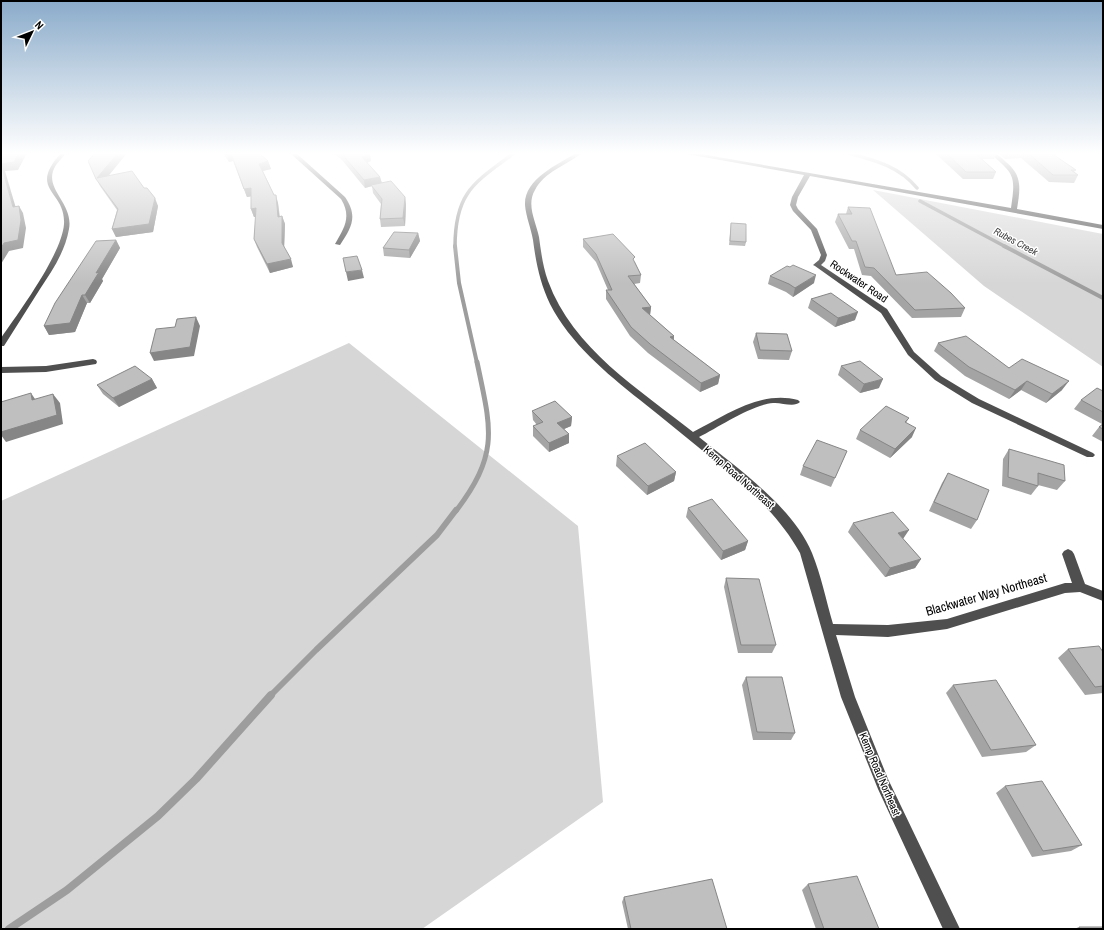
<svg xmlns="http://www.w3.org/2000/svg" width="1104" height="930" font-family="'Archivo Narrow',sans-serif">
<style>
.green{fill:#d6d6d6}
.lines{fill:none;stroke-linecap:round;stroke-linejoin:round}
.stream-far4{stroke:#9d9d9d;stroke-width:3.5}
.stream-far3{stroke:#9d9d9d;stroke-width:4}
.stream-far2{stroke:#9d9d9d;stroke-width:5}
.stream-far1{stroke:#9d9d9d;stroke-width:6}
.stream{stroke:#9d9d9d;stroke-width:8}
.minor{fill:#4f4f4f;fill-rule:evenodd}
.wall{fill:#a4a4a4}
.shaded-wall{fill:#868686}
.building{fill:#bfbfbf;stroke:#868686}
.labels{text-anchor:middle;stroke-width:3;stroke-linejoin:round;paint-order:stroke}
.far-water-label{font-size:10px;font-style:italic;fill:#3e3e3e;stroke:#fff}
.street-label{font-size:11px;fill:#000;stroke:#fff}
.near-street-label{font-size:13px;fill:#000;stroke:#fff}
</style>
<rect width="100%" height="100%" fill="#fff"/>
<path class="green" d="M873 190 1103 234V367L984 286Z
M349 343 578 526 603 802 422 929H1V501Z"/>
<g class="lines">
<path class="stream-far4" d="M848 153C874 160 899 166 917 188
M920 201 1006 247
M455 247C455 192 474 183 514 153"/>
<path class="stream-far3" d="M455 246 459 283 477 363
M1004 246 1103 298"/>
<path class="stream-far2" d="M456 511C500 453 491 429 477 362"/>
<path class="stream-far1" d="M270 696 316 650 437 535 456 510"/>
<path class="stream" d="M9 929 67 890 158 816 196 779 271 695"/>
<path class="minor" d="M61 153H66C63 157 59 161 56 165 41 188 74 202 69 229 65 252 52 271 40 289 28 308 16 327 4 346H1V338C19 312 62 254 64 224 66 190 27 191 61 153Z
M290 153H296L345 197C358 216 352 227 340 245L335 244C344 228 352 217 341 199Z
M576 153H582C567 165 544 172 535 190 526 205 536 222 539 237 541 252 543 267 548 281 573 349 639 389 693 432 725 416 760 390 798 400L800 402C794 408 781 402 773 403 751 405 719 427 699 437 737 468 793 507 812 553 821 575 826 600 833 624L888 625 947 619 1065 583H1072L1062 554 1064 551 1068 549 1072 551 1074 554 1085 584 1103 591V601L1080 592 1065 593 947 629 888 637 836 635 855 697 888 779 960 929H943L878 789 841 697 800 553C779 515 748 489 715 461 690 440 665 420 640 400 606 373 570 343 550 304 540 283 536 263 533 240 531 228 526 217 525 205 524 179 557 165 576 153Z
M681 153H695L1011 208C1016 174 1014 175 990 153 997 153 1001 157 1006 162 1023 176 1020 189 1017 209L1103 225V229L810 176 798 197 796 205 798 209 817 229 827 255 825 261 821 265 887 309 914 352 941 376 979 399 1093 453 1095 455 1093 457H1087L972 403 935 380 908 355 881 313 815 266 813 265 819 260 821 255 811 230 793 211 790 205 792 197 804 175Z
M93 359 96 360 97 362 96 364 46 372 1 373V367L46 366Z"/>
</g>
<path class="wall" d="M95 153H127L108 176 144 188 158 206 153 232 116 237 112 229 117 210 100 186 88 161Z
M223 153H259L268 161 271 169 263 171 274 195 278 203 280 217 282 216 285 224 284 247 293 267 270 273 257 247 254 239 256 217H254L251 209V196L247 197 233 161 229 162Z
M333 153H369L371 161 367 163 380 177 382 183 405 197 406 205 405 226 381 227 380 219 381 204 373 193 372 186 365 188 342 160Z
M935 153H997L994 159H982L996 172 993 179H963Z
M998 153H1051L1076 170 1074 172 1078 175 1074 183 1049 182 1021 158 1005 159Z
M848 207 896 275 965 308 961 317 912 318 871 276 862 275 854 249H849L835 222 838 214H846Z
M731 223 746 242 745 246 729 245Z
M418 233 420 241 410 258 384 256 383 248Z
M583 239 635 262 641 275 640 283 634 284 651 307 650 315 674 336V340L720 375 718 384 700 392 648 353 630 336 606 299V290H608L596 262 583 247Z
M116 240 120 248 102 279 103 281 90 303H87L75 332 49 335 44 326Z
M770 276 814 283 793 297 786 292 768 284Z
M811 299 855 320 835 327 808 308Z
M756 333 792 351 789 360 758 359 753 342Z
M938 343 1009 368 1062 390 1046 403 1021 390 1009 399 965 376 934 351Z
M841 366 879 388 860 393 838 375Z
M152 379 157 388 119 407 103 394 97 385Z
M1103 391V442L1092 436 1099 427 1102 424 1074 409 1081 400Z
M532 411 572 417 571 426 564 429 569 434V443L549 452 533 436V426L537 425 533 420Z
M909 418 906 423 912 437 890 458 856 439 860 430Z
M1009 449 1065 481 1057 490 1038 485V486L1031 495 1002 486 1003 459Z
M847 451 831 487 800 475 803 466Z
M617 456 676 472 674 481 647 495 616 466Z
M948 473 977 520 971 529 929 511 942 483Z
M688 508 748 541 745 550 721 560 686 517Z
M853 523 903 539 921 559 915 568 885 577 848 532Z
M726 578 776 645 772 653H738L724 587Z
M1068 649 1103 652V693L1085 695 1058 658Z
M746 677 795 733 791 740H753L742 685Z
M953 685 1036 745 1026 752 982 757 946 693Z
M1005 786 1082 845 1071 851 1032 857 996 793Z
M808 884 879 929H816L802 890Z
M624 897 727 929H628L622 902Z
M1079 927 1103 929H1074Z"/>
<path class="shaded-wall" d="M19 153H27L18 170 5 171 18 215 13 207 1 164Z
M118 153H127L101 185 97 178Z
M231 153 233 161 229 162 227 154Z
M370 154 371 161 363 164 362 157Z
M268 161 271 169 262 171 259 164Z
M380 177 382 184 371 185 372 186 365 188 364 180Z
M251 188 254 196 247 197 244 189Z
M276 195 278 203 280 225 278 217Z
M405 197 406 205 405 226 403 218Z
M155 198 158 206 153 232 116 237 112 229Z
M19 206 23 213 26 228 23 248 9 251 1 264V248L4 243Z
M256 208 259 216 254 217 251 209Z
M282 216 285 224 284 251 282 243Z
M418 233 420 241 410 258 409 250Z
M116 240 120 248 102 279 103 281 90 303 85 295 96 273Z
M291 259 293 267 270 273 267 264Z
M362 270 364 278 348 281 346 272Z
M816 275 814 283 793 297 795 288Z
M82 295 87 303 75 332 49 335 44 326Z
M651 307 650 315 642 308Z
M858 312 855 320 835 327 838 318Z
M196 317 200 326 194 356 154 361 150 353Z
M674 336 673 344 670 337Z
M720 375 718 384 700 392 701 383Z
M152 379 157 388 119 407 113 398Z
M883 379 879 388 860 393 864 384Z
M1027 381 1021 390 1009 399 1015 390Z
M1069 381 1062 390 1046 403 1052 394Z
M31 393 37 402 32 400Z
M53 394 60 403 63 424 6 442 1 435V432Z
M572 417 571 426 557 432V423Z
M916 428 912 437 890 458 895 449Z
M569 434V443L549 452V443Z
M676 472 674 481 647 495 648 486Z
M909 530 903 539 892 542 898 533Z
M748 541 745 550 721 560 723 551Z
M921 559 915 568 885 577 890 568Z"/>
<path class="building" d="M1 153H19L14 162 1 164 13 207 19 206 21 220 18 240 4 243 1 248Z
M95 153H118L97 178 132 171 144 188H147L155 198 149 224 112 229 118 209 96 179 88 161Z
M231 153H259L268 161 259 164 274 195H276L278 217 282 216V243L291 259 267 264 254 239 256 208 251 209V188L244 189Z
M341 153H369L370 154 362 157 380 177 364 180Z
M946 153H975L996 172H966Z
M1028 153H1051L1076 170H1071L1078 175H1053Z
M391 181 405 197 403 218 380 219 382 199 371 185Z
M848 207 870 208 896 275 927 272 951 293 965 308 915 310 874 268 865 267 856 241H852L838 214H852Z
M731 223 746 224V242L730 241Z
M394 232 418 233 409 250 383 248Z
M613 234 635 257 633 259 641 275 628 276 651 307 642 308 674 336 670 337 720 375 701 383 650 344 631 327 606 290H612L596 254 583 239Z
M116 240 96 273 99 272 85 295H82L70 323 44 326 55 303 96 241Z
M357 256 362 270 346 272 343 258Z
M793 265 816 275 795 288 789 284 770 276 787 266 790 267Z
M831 293 858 312 838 318 811 299Z
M196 317 190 347 150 353 156 329 175 327 177 319Z
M756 333 787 334 792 351 760 350Z
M966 336 1009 368 1022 359 1069 381 1052 394 1027 381 1015 390 969 367 938 343Z
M860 361 883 379 864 384 841 366Z
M135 366 152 379 113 398 97 385Z
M1097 388 1103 391V412L1081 400Z
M31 393 32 400 53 394 57 415 1 432V402Z
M555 401 572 417 557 423 569 434 549 443 533 426 543 422 532 411Z
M886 406 909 418 905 422 916 428 895 449 860 430Z
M1103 424V429L1099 427Z
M817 440 847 451 835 478 803 466Z
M645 443 676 472 648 486 617 456Z
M1009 449 1064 465 1065 481 1038 473V486L1008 477Z
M948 473 989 490 977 520 934 502Z
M712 499 748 541 723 551 688 508Z
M893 512 909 530 898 533 921 559 890 568 853 523Z
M726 578 759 579 776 645H741Z
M1099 646 1103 652V686L1095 687 1068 649Z
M746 677H782L795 733 757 732Z
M996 680 1036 745 991 750 953 685Z
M1042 781 1082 845 1043 851 1005 786Z
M857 876 879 929H824L808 884Z
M712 879 727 929H631L624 897Z
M1079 927H1103V929H1080Z"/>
<linearGradient id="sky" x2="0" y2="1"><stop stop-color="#8aabca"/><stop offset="0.54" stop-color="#fff"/><stop offset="1" stop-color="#fff" stop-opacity="0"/></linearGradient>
<rect width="1104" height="284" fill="url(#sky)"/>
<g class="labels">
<g class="far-water-label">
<text transform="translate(1016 241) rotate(28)" y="4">Rubes Creek</text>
</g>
<g class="street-label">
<text transform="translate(859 281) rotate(34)" y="4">Rockwater Road</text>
<text transform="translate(739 477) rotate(41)" y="4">Kemp Road Northeast</text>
<text transform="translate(880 774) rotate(67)" y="4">Kemp Road Northeast</text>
</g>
<g class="near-street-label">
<text transform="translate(986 594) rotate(-16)" y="5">Blackwater Way Northeast</text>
</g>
</g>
<rect width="1104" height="930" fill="none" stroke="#000000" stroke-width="4"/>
<g transform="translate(32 32) rotate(47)" stroke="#ffffff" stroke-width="3" paint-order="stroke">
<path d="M0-3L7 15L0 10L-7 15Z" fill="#000000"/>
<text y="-6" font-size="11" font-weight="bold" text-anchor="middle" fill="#000000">N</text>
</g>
</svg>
